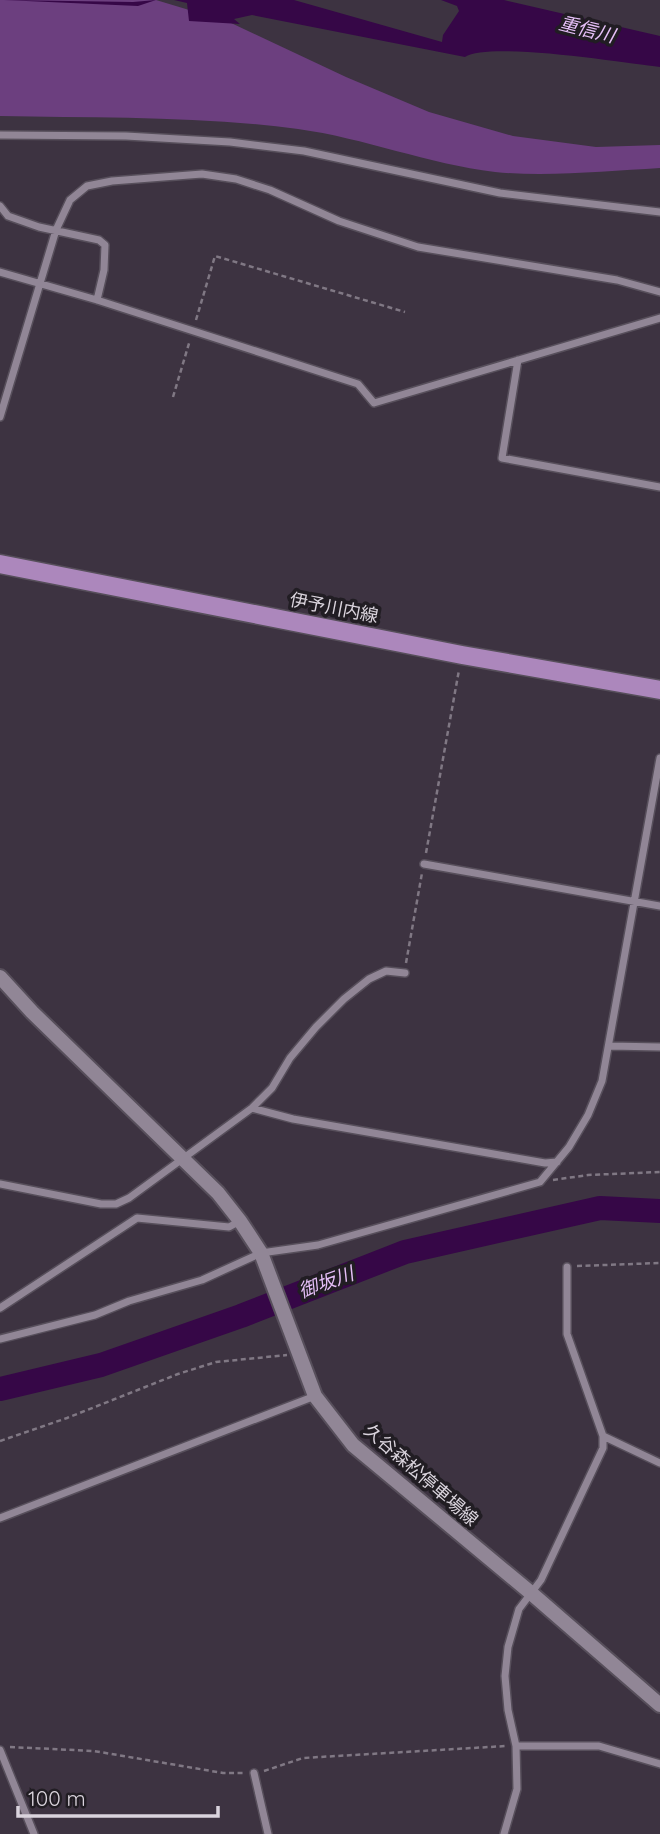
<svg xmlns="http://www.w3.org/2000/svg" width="660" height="1834" font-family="Quicksand,'Noto Sans JP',sans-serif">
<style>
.green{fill:#6c3f7f}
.water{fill:#360747}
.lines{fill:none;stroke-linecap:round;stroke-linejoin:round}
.river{stroke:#360747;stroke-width:24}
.minor-casing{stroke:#574f5b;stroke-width:10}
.secondary-casing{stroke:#574f5b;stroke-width:18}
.primary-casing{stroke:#574f5b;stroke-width:21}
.path{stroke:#807884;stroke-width:2.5;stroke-dasharray:5 3.5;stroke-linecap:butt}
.minor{stroke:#918696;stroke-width:7}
.secondary{stroke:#918696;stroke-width:14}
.primary{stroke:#ac87bc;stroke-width:18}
.labels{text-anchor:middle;stroke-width:7;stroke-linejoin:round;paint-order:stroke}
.street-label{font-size:18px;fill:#dad4dd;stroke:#211d23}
.water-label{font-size:19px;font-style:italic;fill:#e5bff7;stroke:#211d23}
</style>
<rect width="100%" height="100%" fill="#3d3341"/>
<path class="green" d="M0 0H156L229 22 346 77 429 112 513 136 596 147 660 145V168C608 171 547 177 495 172 428 164 364 138 298 129 200 116 99 118 0 116Z"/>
<path class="water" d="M4 0 133 2 156 0 138 6Z
M174 0H294L442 42 443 35 459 11 457 6 441 0H504L660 36V67C625 63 490 41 465 57L252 15 234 19 240 24 189 21 187 3Z"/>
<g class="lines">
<path class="river" d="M0 1389 101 1365 241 1316 405 1252 600 1208 660 1211"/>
<defs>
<path id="minor" d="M0 135 126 136 230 142 304 151 500 193 660 212
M0 206 8 216 39 227 99 240 105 245 104 270 97 300
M0 272 97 300 358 384 374 403 660 318
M518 360 502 458 660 487
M0 417 56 230 70 200 87 186 112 181 202 174 236 179 270 190 339 221 418 247 617 280 660 292
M424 864 660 906
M610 1046 660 1047
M252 1108 293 1119 545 1163 557 1162
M0 1184 101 1204H116L129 1198 252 1108 272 1088 290 1058 316 1027 344 999 369 979 386 971 405 973
M567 1267V1334L603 1436
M0 1308 137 1218 229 1227 240 1221
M0 1339 95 1315 129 1301 202 1280 261 1253 318 1245 540 1182 569 1147 588 1115 602 1081 660 758
M0 1518 315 1396
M516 1746H599L660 1764
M0 1750 34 1834
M254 1773 268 1834
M504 1834 517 1789 516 1746 508 1710 505 1676 508 1647 519 1609 541 1580 603 1448V1436L660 1463"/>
<path id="secondary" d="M0 977 32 1012 218 1193 240 1221 261 1253 315 1396 353 1445 531 1593 660 1705"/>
<path id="primary" d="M0 564 462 655 660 690"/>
</defs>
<use href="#minor" class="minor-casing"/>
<use href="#secondary" class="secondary-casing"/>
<use href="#primary" class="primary-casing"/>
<path class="path" d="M196 320 215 256 405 312
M173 397 190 340
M426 853 459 670
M406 963 422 873
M553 1180 588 1175 660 1172
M577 1266 660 1263
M0 1441 67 1418 178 1374 216 1362 287 1355
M10 1747 94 1751 223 1773H243
M264 1771 303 1758 506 1746"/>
<use href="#minor" class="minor"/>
<use href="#secondary" class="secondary"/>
<use href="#primary" class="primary"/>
</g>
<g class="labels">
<g class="street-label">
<text transform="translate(334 608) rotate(11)" y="6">伊予川内線</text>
<text transform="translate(421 1475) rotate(41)" y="6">久谷森松停車場線</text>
</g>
<g class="water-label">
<text transform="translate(587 29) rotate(14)" y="7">重信川</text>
<text transform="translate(326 1282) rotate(-20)" y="7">御坂川</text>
</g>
</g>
<path d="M18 1806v10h200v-10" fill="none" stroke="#dad4dd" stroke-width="3.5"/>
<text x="28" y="1806" font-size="21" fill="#dad4dd" stroke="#211d23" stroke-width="5" paint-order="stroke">100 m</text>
</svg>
